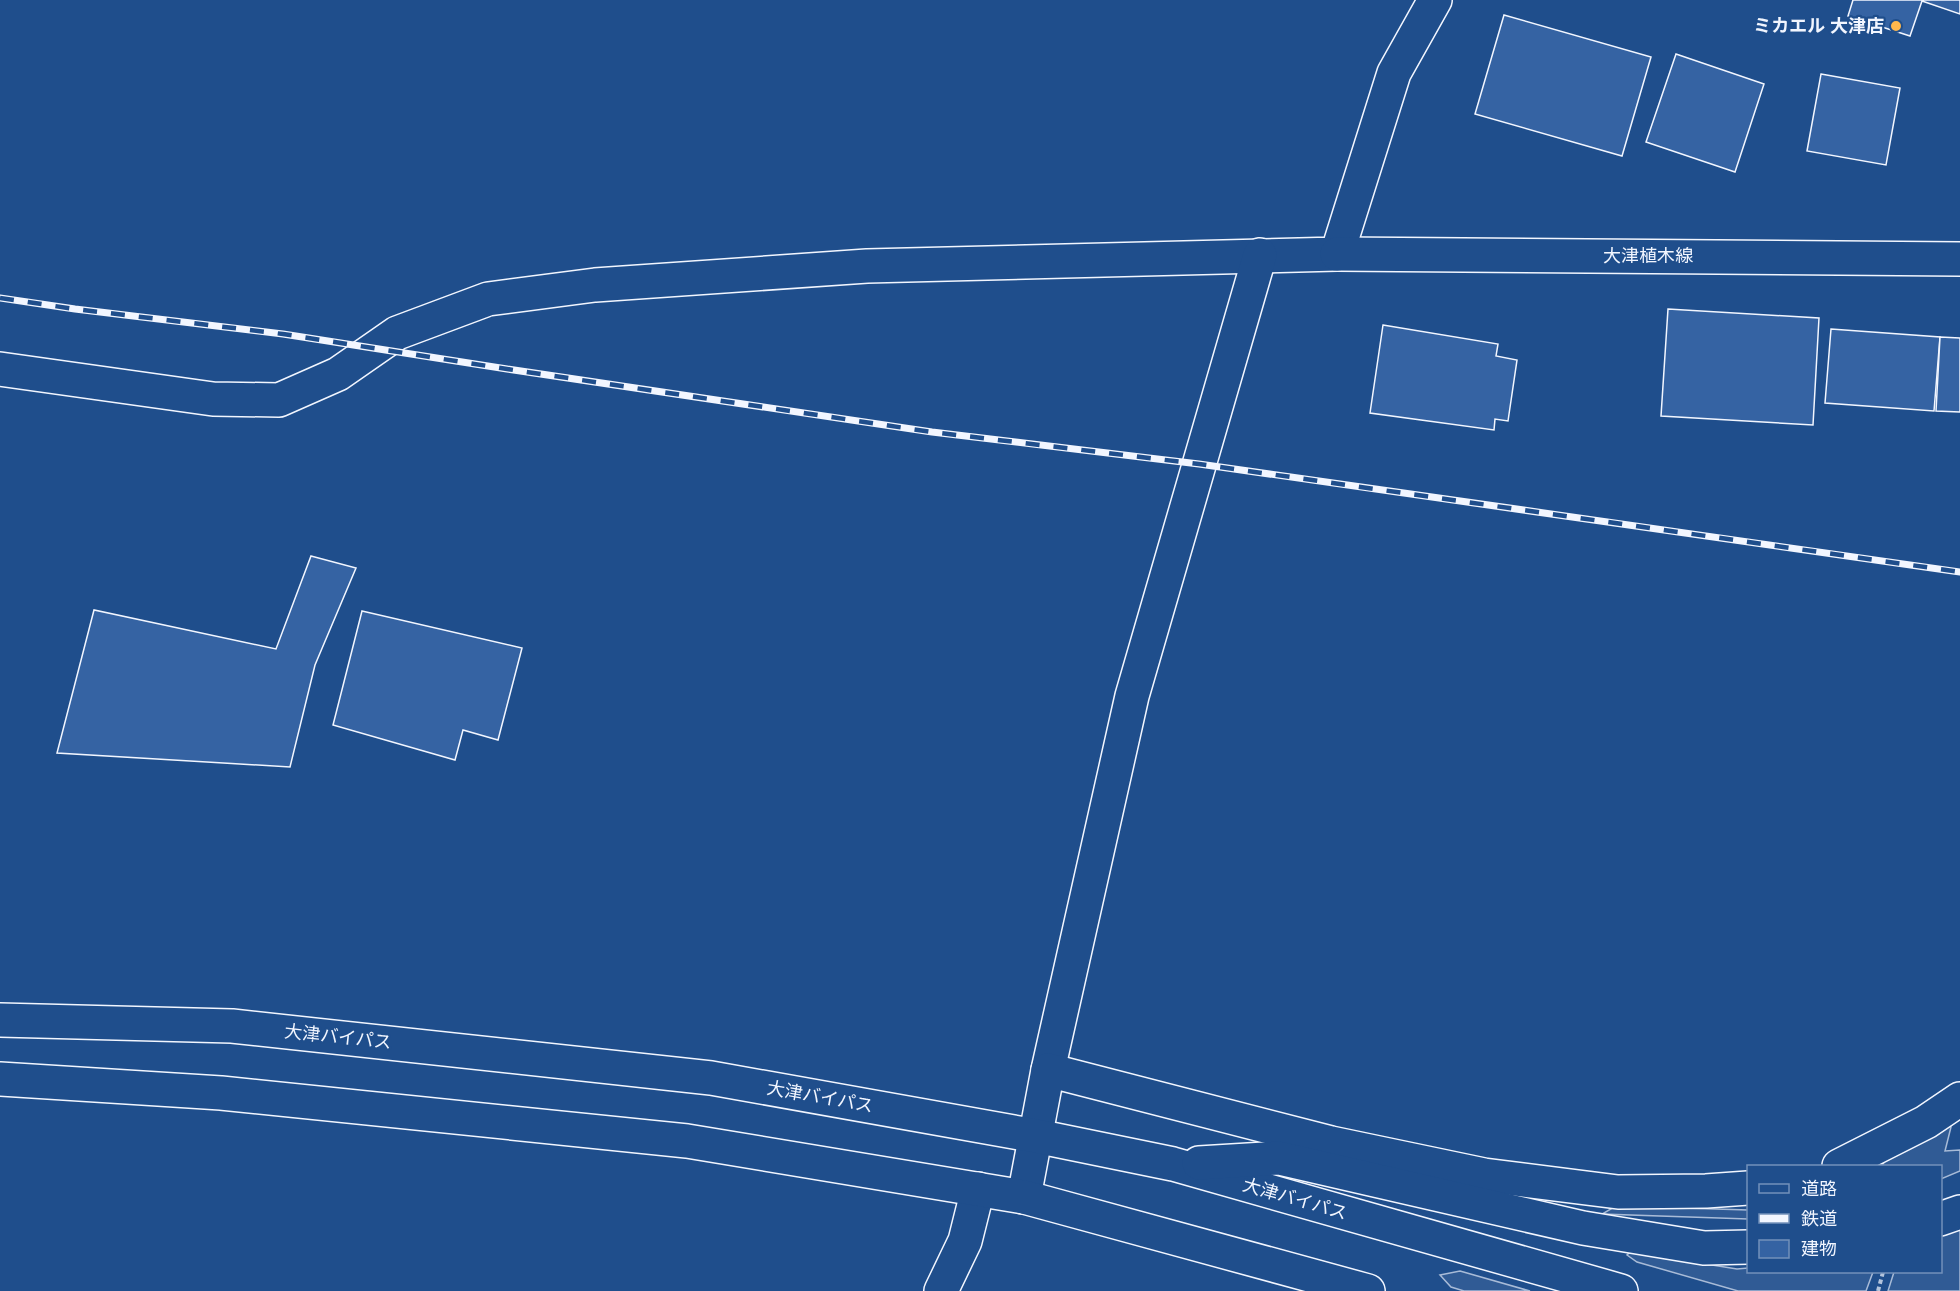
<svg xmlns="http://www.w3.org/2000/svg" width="1960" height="1291" viewBox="0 0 1960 1291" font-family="'Nunito Sans','Noto Sans JP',sans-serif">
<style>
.built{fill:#305b95;stroke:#a8bbd7;stroke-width:1.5}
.building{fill:#3563a3;stroke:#f2f6ff;stroke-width:1.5}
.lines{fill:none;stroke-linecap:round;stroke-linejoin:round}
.minor-casing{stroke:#f2f6ff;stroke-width:36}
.major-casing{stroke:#f2f6ff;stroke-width:36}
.highway-casing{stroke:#f2f6ff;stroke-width:36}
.path{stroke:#b3c4dc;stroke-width:4;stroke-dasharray:4.5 3;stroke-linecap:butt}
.minor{stroke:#1f4e8c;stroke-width:33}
.major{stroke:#1f4e8c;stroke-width:33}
.highway{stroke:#1f4e8c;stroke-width:33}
.rail-casing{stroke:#f2f6ff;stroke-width:7}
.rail{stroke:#1f4e8c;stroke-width:4.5;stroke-dasharray:14;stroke-linecap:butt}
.poi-dot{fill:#ffb74d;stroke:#1f4e8c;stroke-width:2}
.labels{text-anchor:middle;stroke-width:4.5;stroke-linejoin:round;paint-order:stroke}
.poi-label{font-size:18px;font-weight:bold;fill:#f2f6ff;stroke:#1f4e8c;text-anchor:end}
.street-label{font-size:18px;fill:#f2f6ff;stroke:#1f4e8c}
</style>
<rect width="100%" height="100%" fill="#1f4e8c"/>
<g class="built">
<polygon points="1947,1123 1951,1127 1945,1151 1960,1150 1960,1171 1941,1179 1940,1166 1874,1166 1883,1164 1888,1156"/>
<polygon points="1616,1206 1748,1210 1748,1219 1602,1214"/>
<polygon points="1960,1222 1960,1291 1888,1291 1894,1272 1940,1272 1941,1229"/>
<polygon points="1631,1251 1637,1253 1737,1269 1748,1268 1748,1272 1873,1272 1866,1291 1738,1291 1637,1262 1627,1255"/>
<polygon points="1460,1271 1530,1291 1464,1291 1451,1287 1440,1275"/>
</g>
<g class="building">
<polygon points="1853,0 1960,0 1960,14 1922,1 1910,36 1848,16"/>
<polygon points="1504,15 1651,57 1622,156 1475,114"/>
<polygon points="1676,54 1764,84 1735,172 1646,142"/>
<polygon points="1821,74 1900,88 1886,165 1807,151"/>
<polygon points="1668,309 1819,318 1813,425 1661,416"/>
<polygon points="1383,325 1498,344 1496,356 1517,360 1508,421 1495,419 1494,430 1370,413"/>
<polygon points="1831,329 1940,337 1934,411 1825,403"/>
<polygon points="1940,337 1960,338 1960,412 1936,411"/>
<polygon points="311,556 356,568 315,665 290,767 57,753 94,610 276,649"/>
<polygon points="362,611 522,648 498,740 463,730 455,760 333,725"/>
</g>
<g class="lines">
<g class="minor-casing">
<g id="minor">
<polyline points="0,369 213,399 279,400 338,374 397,333 488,299 595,285 867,266 1337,254 1394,73 1435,0"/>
<polyline points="1048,1070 1132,696 1260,255"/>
<polyline points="1839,1166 1926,1122 1960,1099"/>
<polyline points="1024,1197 1048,1070 1331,1143 1484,1175 1618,1192 1706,1191 1748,1188"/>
<polyline points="941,1291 965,1241 978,1189"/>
</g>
</g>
<g class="major-casing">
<polyline id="major" points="1337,254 1960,259"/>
</g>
<g class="highway-casing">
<g id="highway">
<polyline points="0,1020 232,1026 711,1078 1036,1136 1173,1164 1621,1291"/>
<polyline points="0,1079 221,1093 687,1141 1024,1197 1368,1291"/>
<polyline points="1199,1163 1279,1158 1583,1228 1704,1248 1748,1247"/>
<polyline points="1940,1219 1960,1212"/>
</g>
</g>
<polyline class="path" points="1878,1291 1883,1272"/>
<use href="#minor" class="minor"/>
<use href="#major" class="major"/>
<use href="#highway" class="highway"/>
<g class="rail-casing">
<polyline id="rail" points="0,298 75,309 283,334 507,369 932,432 1199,464 1960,572"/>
</g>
<use href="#rail" class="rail"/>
</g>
<circle class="poi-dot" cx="1896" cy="26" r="6"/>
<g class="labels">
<g class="poi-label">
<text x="1884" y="32">ミカエル 大津店</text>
</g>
<g class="street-label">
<text x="1648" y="262">大津植木線</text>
<text transform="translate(338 1037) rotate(6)" y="6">大津バイパス</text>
<text transform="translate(820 1097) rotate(10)" y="6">大津バイパス</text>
<text transform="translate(1295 1199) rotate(16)" y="6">大津バイパス</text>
</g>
</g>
<rect x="1747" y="1165" width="195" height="108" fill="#1f4e8c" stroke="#7391ba" stroke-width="1.5"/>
<rect x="1759" y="1184" width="30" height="9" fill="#1f4e8c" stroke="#7391ba" stroke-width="1.5"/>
<text x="1801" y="1195" font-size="18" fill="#f2f6ff">道路</text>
<rect x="1759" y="1214" width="30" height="9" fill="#f2f6ff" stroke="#7391ba" stroke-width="1.5"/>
<text x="1801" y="1225" font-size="18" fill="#f2f6ff">鉄道</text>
<rect x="1759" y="1240" width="30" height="18" fill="#3563a3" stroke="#7391ba" stroke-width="1.5"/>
<text x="1801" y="1255" font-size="18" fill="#f2f6ff">建物</text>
</svg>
